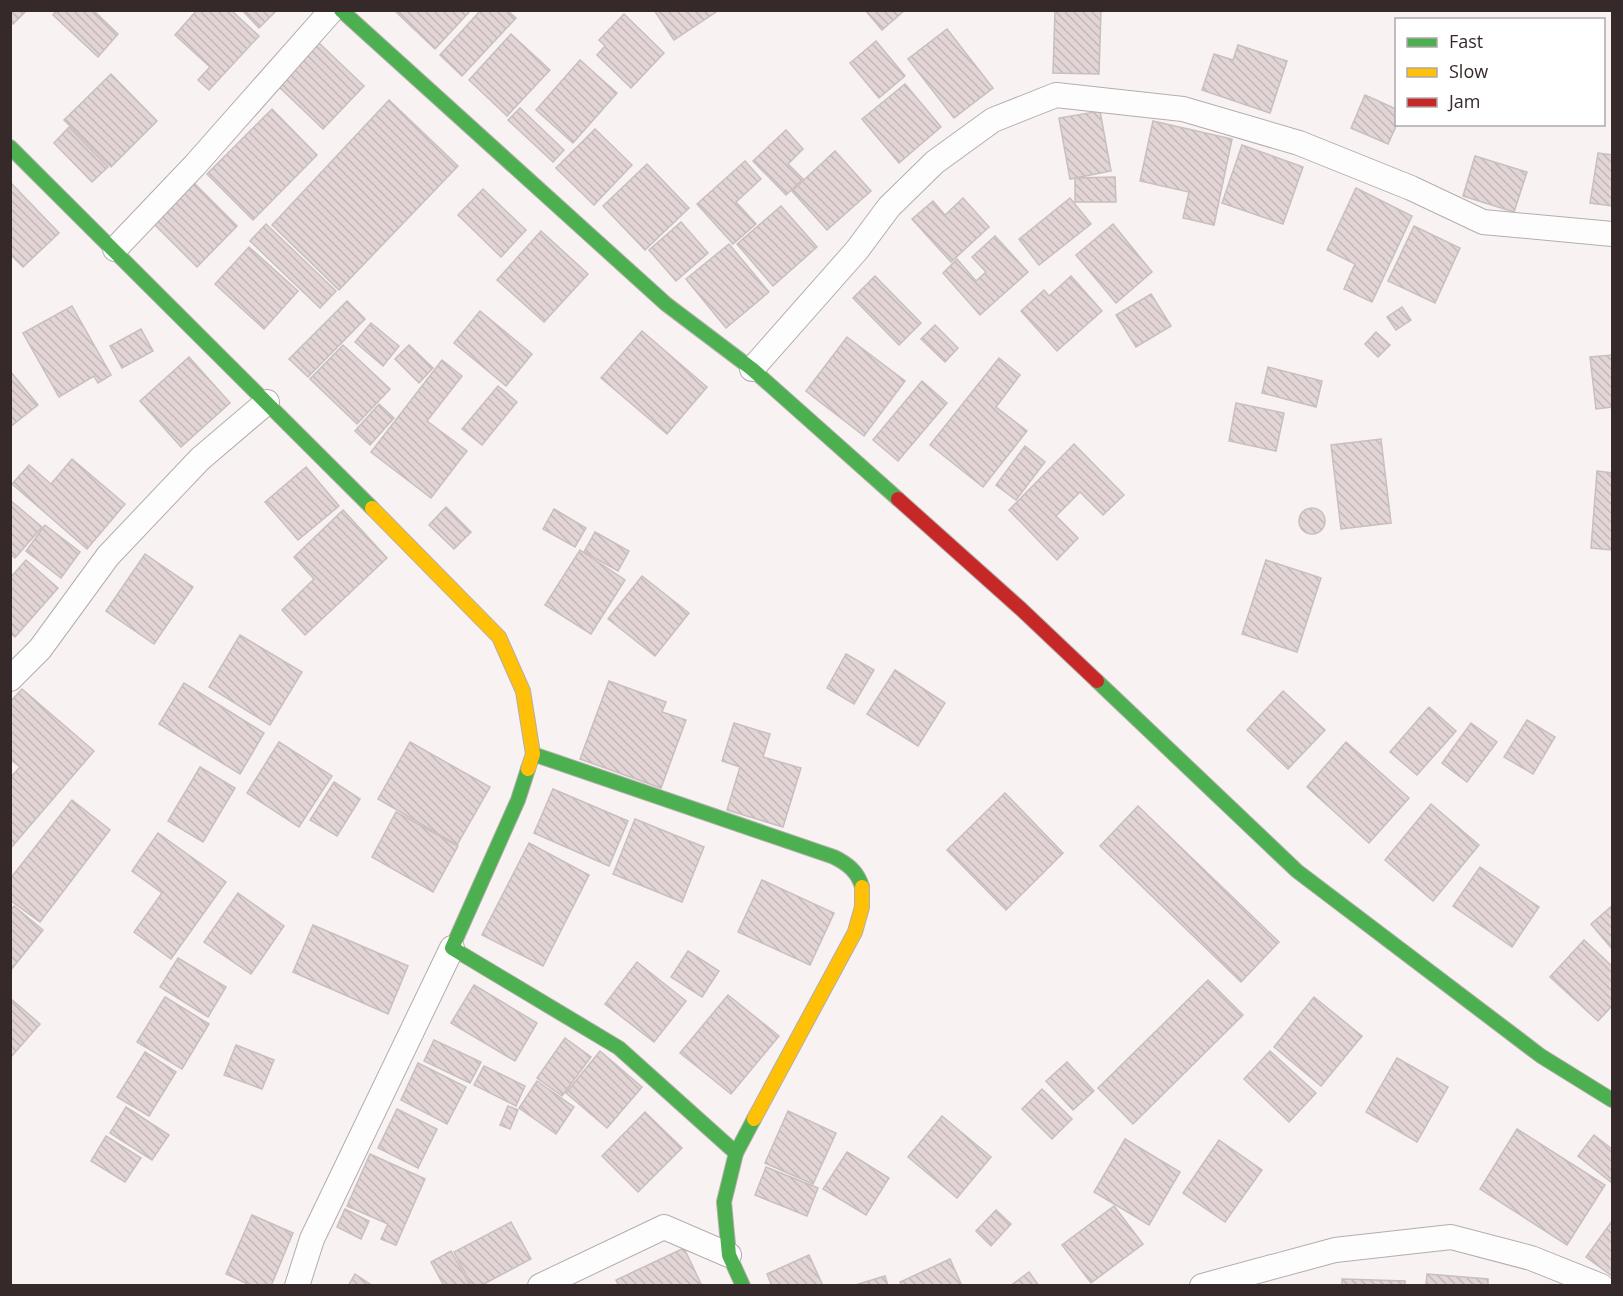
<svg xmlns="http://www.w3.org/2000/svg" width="1623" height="1296" viewBox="0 0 1623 1296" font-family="'Open Sans',sans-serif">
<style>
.building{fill:url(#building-back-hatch);stroke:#c8bfbf;stroke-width:1.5}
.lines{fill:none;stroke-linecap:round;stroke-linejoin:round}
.street-casing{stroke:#b5adac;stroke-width:26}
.fast-casing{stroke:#b5adac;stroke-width:16}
.slow-casing{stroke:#b5adac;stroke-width:16}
.jam-casing{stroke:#b5adac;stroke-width:16}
.street{stroke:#fefdfd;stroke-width:24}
.fast{stroke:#4caf50;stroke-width:14}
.slow{stroke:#ffc107;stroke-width:14}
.jam{stroke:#c62828;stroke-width:14}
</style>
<defs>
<pattern id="building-back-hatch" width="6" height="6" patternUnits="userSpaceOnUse" patternTransform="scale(1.5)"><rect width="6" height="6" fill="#e3d5d5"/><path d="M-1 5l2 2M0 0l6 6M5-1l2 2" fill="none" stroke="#c3b7b7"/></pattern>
</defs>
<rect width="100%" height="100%" fill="#f8f2f2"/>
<g class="building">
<polygon points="10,10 27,10 13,24 10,22"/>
<polygon points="57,10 93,10 118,34 98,57 53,15"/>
<polygon points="197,10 231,10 259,36 209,90 198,80 210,67 175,35"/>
<polygon points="242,10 277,10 259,28"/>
<polygon points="394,10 471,10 435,49"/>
<polygon points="481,10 507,10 516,18 462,76 440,55"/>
<polygon points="654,10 719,10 674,40"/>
<polygon points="865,10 905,10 882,30"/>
<polygon points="1055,10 1101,11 1099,74 1053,73"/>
<polygon points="624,14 664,53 631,88 597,55 605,46 599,40"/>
<polygon points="947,29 993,88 954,118 908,59"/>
<polygon points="511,34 550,70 507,116 469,80"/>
<polygon points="876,41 905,76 879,98 850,63"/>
<polygon points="318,42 364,86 323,129 277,85"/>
<polygon points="1238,45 1287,61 1270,113 1202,90 1214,54 1233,60"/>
<polygon points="580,60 617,93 573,143 536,110"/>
<polygon points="111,74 157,121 111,167 64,120"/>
<polygon points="905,84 941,127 899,163 862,119"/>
<polygon points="1365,95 1396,109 1397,124 1388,144 1351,128"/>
<polygon points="389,100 458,166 339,290 272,225"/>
<polygon points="520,108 564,150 553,162 508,120"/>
<polygon points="272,109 317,155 253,220 207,174"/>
<polygon points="1100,111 1111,171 1070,179 1059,118"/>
<polygon points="1153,121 1232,139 1214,225 1183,218 1189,192 1140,181"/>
<polygon points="69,127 108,167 92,182 54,143"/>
<polygon points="595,129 632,165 594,205 556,168"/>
<polygon points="786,130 803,149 788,164 803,179 786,195 753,161"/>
<polygon points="1242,145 1303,167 1283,224 1222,203"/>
<polygon points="835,151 871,191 827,230 792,191"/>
<polygon points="1598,153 1612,155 1612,206 1590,203"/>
<polygon points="1475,156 1527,172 1514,212 1463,196"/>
<polygon points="745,161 761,179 736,202 756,224 733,244 697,204"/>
<polygon points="647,164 689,208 645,250 603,206"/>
<polygon points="1115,177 1116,202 1075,202 1075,178"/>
<polygon points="192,181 237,226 197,267 152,222"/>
<polygon points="10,182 59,233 23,267 10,254"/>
<polygon points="1356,188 1412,216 1372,302 1344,289 1355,264 1327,250"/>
<polygon points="483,189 526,230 501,257 458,215"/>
<polygon points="963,198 989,227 951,262 912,219 933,201 945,215"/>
<polygon points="1070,198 1091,224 1039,265 1019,239"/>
<polygon points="781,206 817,247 773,286 737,244"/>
<polygon points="681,222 708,253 676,281 649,250"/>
<polygon points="266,224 336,291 320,308 250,241"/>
<polygon points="1113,224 1152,272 1116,303 1076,255"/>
<polygon points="1414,226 1460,248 1435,303 1388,281"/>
<polygon points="541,231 588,274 544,322 497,280"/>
<polygon points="995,236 1028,272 980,315 943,273 957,259 976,281 986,272 972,257"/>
<polygon points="729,244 769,292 726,328 686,279"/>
<polygon points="249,247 298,291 264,329 215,284"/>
<polygon points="875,276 921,323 899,345 853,298"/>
<polygon points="1071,276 1102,311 1057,351 1021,311 1044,290 1049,296"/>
<polygon points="1151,294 1171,326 1136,347 1116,315"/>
<polygon points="347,301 365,319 308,377 289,359"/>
<polygon points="72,306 111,375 98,383 94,376 59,397 23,333"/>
<polygon points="1402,307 1411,320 1396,330 1387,317"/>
<polygon points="480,311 532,354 506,386 454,343"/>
<polygon points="371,323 399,346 383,366 355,342"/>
<polygon points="935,325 958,348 945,362 921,339"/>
<polygon points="141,329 153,351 122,368 110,346"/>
<polygon points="642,331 707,387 667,434 601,378"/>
<polygon points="1376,332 1390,345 1378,357 1365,344"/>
<polygon points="847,337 905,381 864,436 806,391"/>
<polygon points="343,345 390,389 357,424 310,379"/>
<polygon points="409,345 433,368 419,383 395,359"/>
<polygon points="1612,355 1612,407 1596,409 1590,357"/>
<polygon points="189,357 230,403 181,447 140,401"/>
<polygon points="999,358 1020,375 996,407 1027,431 983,487 930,445"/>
<polygon points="442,360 462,376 427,421 467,451 431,498 371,452"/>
<polygon points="1268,367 1322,381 1316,407 1262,393"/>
<polygon points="10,371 38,405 10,427"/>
<polygon points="922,381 947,403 898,461 873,440"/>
<polygon points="498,386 517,402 482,445 462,429"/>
<polygon points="1236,403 1284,413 1276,451 1229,441"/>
<polygon points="379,404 394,418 370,445 355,431"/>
<polygon points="1381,439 1391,523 1341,529 1331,445"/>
<polygon points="1074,444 1124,495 1103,515 1080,492 1056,516 1078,538 1057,560 1009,510"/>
<polygon points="1025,446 1045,462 1016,500 996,485"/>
<polygon points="72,459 125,504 87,549 12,484 29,465 51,484"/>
<polygon points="306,467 339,506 298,540 265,502"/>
<polygon points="1597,471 1612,473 1612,550 1591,548"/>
<polygon points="10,500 42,527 15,558 10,554"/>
<polygon points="446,507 471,532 454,549 429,525"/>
<circle cx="1312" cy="521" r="13"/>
<polygon points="554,509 586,528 575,547 543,529"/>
<polygon points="343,510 387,558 305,635 282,610 314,579 294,557"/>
<polygon points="45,525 80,552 61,578 26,551"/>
<polygon points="595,532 629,551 618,571 584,552"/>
<polygon points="580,550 625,580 591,634 545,605"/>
<polygon points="145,554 193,587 154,644 106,611"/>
<polygon points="26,560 58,588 15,637 10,633 10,578"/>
<polygon points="1266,560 1321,578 1297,652 1242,634"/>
<polygon points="642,576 689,613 655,656 608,619"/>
<polygon points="240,635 302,672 270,725 209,687"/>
<polygon points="846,654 874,670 854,704 827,688"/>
<polygon points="895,670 945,703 918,746 867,714"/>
<polygon points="609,681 666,702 662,712 686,720 661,788 580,759"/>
<polygon points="184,683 264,733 240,774 159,724"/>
<polygon points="22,689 94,751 10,849 10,778 20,767 10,759 10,702"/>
<polygon points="1283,691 1325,730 1288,769 1247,730"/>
<polygon points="1429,707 1456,731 1417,775 1390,752"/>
<polygon points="1527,720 1555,737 1533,774 1504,757"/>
<polygon points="734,723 770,734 763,757 801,768 783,827 727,810 740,767 722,761"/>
<polygon points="1471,723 1497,742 1467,782 1442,763"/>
<polygon points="279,742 332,776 299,827 247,793"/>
<polygon points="410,742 490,787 457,845 378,799"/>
<polygon points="1346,742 1409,798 1369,843 1307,787"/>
<polygon points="200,767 235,788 203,842 168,821"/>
<polygon points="334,782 360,799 337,836 310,820"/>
<polygon points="553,789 628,821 609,866 534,833"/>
<polygon points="1005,793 1063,853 1006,910 947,850"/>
<polygon points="72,800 110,830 40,922 10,900 10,879"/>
<polygon points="1431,804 1479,845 1433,901 1385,860"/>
<polygon points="1138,806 1279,942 1241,982 1100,846"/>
<polygon points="396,812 458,846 433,892 372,857"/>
<polygon points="635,819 704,847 682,902 613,874"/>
<polygon points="158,833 226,882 171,959 134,932 162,893 132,871"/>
<polygon points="529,843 589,875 543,966 482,935"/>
<polygon points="1480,867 1539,907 1512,947 1453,906"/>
<polygon points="762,880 834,913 810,965 738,932"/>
<polygon points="238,893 284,926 251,974 204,942"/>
<polygon points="14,906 43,930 10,971 10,911"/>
<polygon points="1612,906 1612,949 1591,924"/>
<polygon points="313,925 408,966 388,1014 293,972"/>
<polygon points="1584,940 1612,966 1612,1006 1598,1021 1550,977"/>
<polygon points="688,951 719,971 702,997 671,977"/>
<polygon points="178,958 226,987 208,1017 160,987"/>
<polygon points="637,962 686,1001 654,1042 605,1004"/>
<polygon points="1208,980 1243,1015 1133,1124 1098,1088"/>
<polygon points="474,985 537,1023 515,1061 451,1023"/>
<polygon points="728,995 779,1036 731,1094 680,1053"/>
<polygon points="165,997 209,1024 182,1069 137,1042"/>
<polygon points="1314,997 1362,1036 1321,1086 1274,1047"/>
<polygon points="10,998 40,1024 10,1058"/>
<polygon points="565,1038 591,1057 562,1096 537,1078"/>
<polygon points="434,1040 481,1062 470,1083 424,1061"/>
<polygon points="236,1045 274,1060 262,1089 224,1075"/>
<polygon points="600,1051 642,1087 607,1128 566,1093"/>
<polygon points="1270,1051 1316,1093 1289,1122 1244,1079"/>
<polygon points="145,1052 176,1072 149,1116 117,1097"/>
<polygon points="1397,1058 1448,1087 1417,1142 1366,1112"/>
<polygon points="1067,1062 1094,1091 1073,1110 1046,1081"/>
<polygon points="418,1063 466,1087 447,1124 401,1100"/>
<polygon points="484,1066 525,1086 516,1106 474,1085"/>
<polygon points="537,1081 574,1107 556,1134 519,1108"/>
<polygon points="1042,1089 1072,1119 1052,1139 1022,1109"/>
<polygon points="508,1106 518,1110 510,1129 500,1125"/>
<polygon points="126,1107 169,1135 152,1160 110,1133"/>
<polygon points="397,1109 437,1129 418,1168 378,1148"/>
<polygon points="788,1111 836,1133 813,1184 765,1163"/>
<polygon points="645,1112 682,1148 638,1192 602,1156"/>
<polygon points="942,1116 991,1157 957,1198 908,1157"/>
<polygon points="1517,1129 1605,1185 1567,1245 1480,1189"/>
<polygon points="1594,1135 1612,1149 1612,1183 1578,1156"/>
<polygon points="106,1136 141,1158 125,1182 91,1161"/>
<polygon points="1125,1139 1180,1172 1149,1225 1094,1192"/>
<polygon points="1219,1140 1262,1170 1225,1222 1183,1193"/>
<polygon points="847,1152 889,1178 866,1215 823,1189"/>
<polygon points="370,1154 425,1179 396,1245 381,1239 388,1224 347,1206"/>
<polygon points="766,1167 818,1188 807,1216 755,1195"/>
<polygon points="1114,1206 1143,1244 1091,1283 1062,1245"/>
<polygon points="345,1209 369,1221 361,1239 337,1227"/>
<polygon points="996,1210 1011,1224 991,1246 976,1231"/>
<polygon points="252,1215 293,1233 271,1286 252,1286 226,1274"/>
<polygon points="1612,1221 1612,1276 1586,1257"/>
<polygon points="511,1222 531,1259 480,1286 472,1286 454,1252"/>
<polygon points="684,1248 702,1286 619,1286 616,1280"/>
<polygon points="451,1251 466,1278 470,1286 444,1286 431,1262"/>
<polygon points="809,1255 823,1286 772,1286 767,1274"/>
<polygon points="950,1259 962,1286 902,1286 900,1282"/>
<polygon points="1029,1272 1039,1286 1010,1286"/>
<polygon points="355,1274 373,1286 348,1286"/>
<polygon points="1427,1274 1488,1279 1488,1286 1426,1286"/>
<polygon points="885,1276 888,1286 852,1286"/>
<polygon points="1342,1279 1405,1281 1405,1286 1342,1286"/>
</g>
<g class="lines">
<g class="street-casing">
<g id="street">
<polyline points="115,249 195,165 332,10"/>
<polyline points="752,369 857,250 889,207 935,162 993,120 1056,95 1183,109 1299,143 1411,188 1483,222 1612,234"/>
<polyline points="10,679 40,649 108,556 200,459 267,402"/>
<polyline points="297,1286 312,1239 452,948"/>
<polyline points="540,1286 664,1227 729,1255"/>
<polyline points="1202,1286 1335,1250 1451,1237 1531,1258 1601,1286"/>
</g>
</g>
<g class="fast-casing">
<g id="fast">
<polyline points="341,10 666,304 752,369 898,499"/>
<polyline points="10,147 372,508"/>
<polyline points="1097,681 1297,871 1541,1056 1612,1100"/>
<path d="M533,754l301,103c14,7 24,15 28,30"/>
<polyline points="528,769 518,800 452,948 619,1048 736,1153"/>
<polyline points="743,1286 729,1255 724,1202 736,1153 754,1119"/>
</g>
</g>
<g class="slow-casing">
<g id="slow">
<polyline points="372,508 499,637 523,691 533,754 528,769"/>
<polyline points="754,1119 855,932 862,907 862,887"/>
</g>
</g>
<g class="jam-casing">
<polyline id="jam" points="898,499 1021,609 1097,681"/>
</g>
<use href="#street" class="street"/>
<use href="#fast" class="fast"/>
<use href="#slow" class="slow"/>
<use href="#jam" class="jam"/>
</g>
<rect width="1623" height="1296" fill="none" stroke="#352929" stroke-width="24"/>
<rect x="1395" y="18" width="210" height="108" fill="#ffffff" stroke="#aea9a9" stroke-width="1.5"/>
<rect x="1407" y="38" width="30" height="9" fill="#4caf50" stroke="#aea9a9" stroke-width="1.5"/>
<text x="1449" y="48" font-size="18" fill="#352929">Fast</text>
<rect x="1407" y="68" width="30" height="9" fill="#ffc107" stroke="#aea9a9" stroke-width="1.5"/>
<text x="1449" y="78" font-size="18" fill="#352929">Slow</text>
<rect x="1407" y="98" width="30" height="9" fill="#c62828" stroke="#aea9a9" stroke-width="1.5"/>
<text x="1449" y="108" font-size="18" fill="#352929">Jam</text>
</svg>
